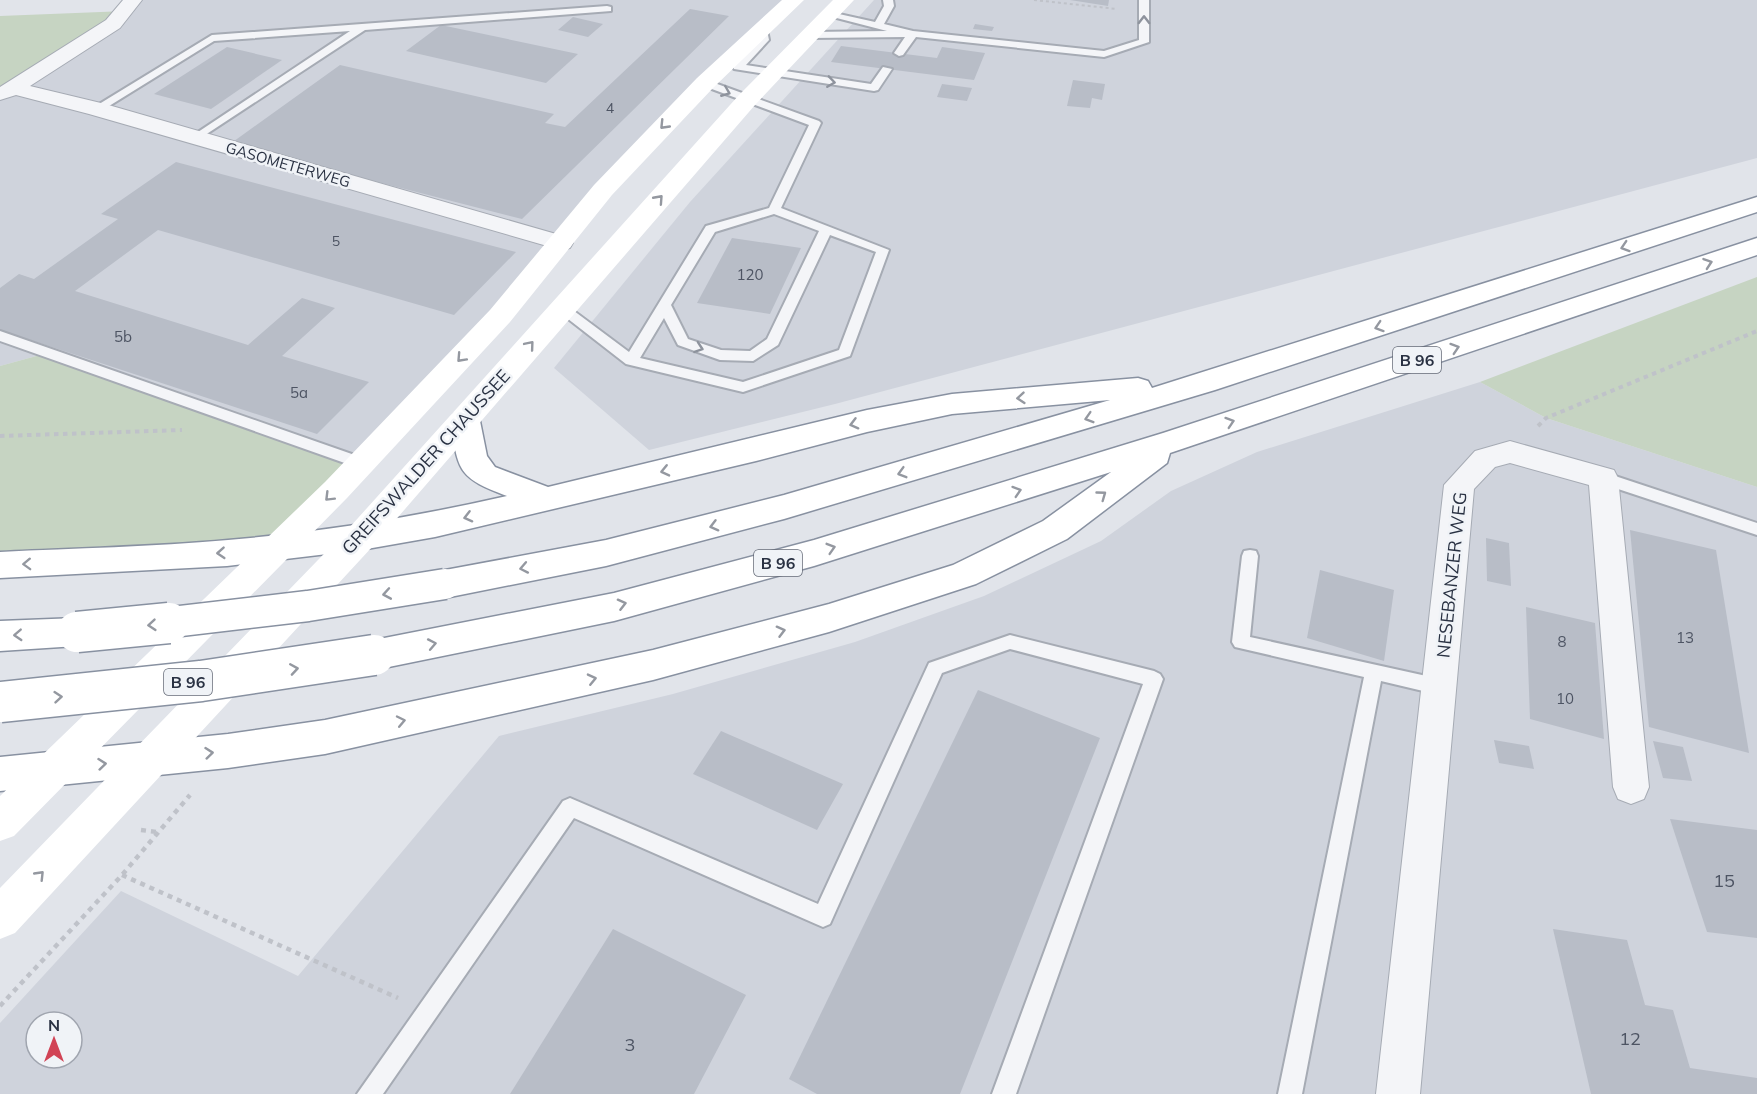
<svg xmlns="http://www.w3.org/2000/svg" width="1757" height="1094" viewBox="0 0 1757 1094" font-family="Mulish,sans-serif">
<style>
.built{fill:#cfd3dc;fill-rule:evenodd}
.green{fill:#c6d4c2}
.building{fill:#b8bdc7}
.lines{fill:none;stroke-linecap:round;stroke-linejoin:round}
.service-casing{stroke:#a6abb4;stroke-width:4}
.minor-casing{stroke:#a6abb4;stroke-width:2}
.trunk-casing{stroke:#8891a1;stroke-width:3}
.path-far2{stroke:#bfc2c9;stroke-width:2;stroke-dasharray:3 3;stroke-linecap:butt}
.path-far1{stroke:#bfc2c9;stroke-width:4;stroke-dasharray:4.5 4.5;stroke-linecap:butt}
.path{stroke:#bfc2c9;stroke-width:4.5;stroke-dasharray:5 5;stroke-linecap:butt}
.service{fill:#f4f5f8;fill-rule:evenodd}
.minor{fill:#f4f5f8;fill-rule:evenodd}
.secondary{fill:#fff;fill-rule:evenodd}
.trunk{fill:#fff;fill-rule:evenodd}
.trunk-bridge-far1-casing{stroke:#8891a1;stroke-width:33;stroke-linecap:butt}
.trunk-bridge-casing{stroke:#8891a1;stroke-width:43;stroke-linecap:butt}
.trunk-bridge-far1{stroke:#fff;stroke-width:30}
.trunk-bridge{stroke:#fff;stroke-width:40}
.oneway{stroke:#8e939d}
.oneway2{stroke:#9498a0}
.labels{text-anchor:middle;stroke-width:5;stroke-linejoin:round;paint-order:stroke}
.far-number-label{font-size:14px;fill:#4d5463}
.far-street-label{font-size:15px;fill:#293142;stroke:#f0f3f7}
.number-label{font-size:15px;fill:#4d5463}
.shield{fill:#f0f3f7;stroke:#656b78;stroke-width:1.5}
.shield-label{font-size:16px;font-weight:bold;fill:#293142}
.street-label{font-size:18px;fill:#293142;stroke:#f0f3f7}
.near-number-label{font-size:18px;fill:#4d5463}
</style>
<rect width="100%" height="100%" fill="#e1e4ea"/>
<g class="built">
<polygon points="133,0 794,0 361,463 51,352 0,366 0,96"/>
<polygon points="874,0 1757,0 1757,158 835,404 649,450 554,368 690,202"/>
<path d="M1480,382l66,36 211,69v607h-1757v-71l121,-132 177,85 201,-240 174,-42 182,-52 129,-46 117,-55 70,-50 86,-39zM36,1022h36v36h-36z"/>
</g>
<g class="green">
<polygon points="126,11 0,96 0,16"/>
<polygon points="1757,277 1757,487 1546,418 1480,382"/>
<polygon points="51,352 361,463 280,547 0,565 0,366"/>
</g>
<g class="building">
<polygon points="1070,0 1109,0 1108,6"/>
<polygon points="690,9 729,16 522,219 230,144 340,65 554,114 545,123 565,127"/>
<polygon points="573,17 603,24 588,37 558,30"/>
<polygon points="975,24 994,27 992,31 973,29"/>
<polygon points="441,25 578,54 546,83 406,51"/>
<polygon points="841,46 937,58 942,47 985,53 974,80 831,62"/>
<polygon points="227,47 282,60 211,109 154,94"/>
<polygon points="1073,80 1105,84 1102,100 1092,98 1090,108 1067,106"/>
<polygon points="942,84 972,88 967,101 937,97"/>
<polygon points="176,162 516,252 454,315 158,230 75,291 248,345 302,298 335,308 282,356 369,382 317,434 0,330 0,288 19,274 34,279 118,219 101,214"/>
<polygon points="732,238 801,248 770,314 697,303"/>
<polygon points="1630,530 1716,550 1749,753 1649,727"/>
<polygon points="1486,538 1509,543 1511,586 1487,581"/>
<polygon points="1320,570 1394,590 1384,661 1307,638"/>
<polygon points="1526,607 1595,623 1604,739 1530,719"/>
<polygon points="978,690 1100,738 960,1094 817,1094 789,1079"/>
<polygon points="721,731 843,784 817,830 693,774"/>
<polygon points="1494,740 1529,746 1534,769 1499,763"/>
<polygon points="1653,741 1683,747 1692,781 1663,778"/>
<polygon points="1670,819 1757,830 1757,938 1707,932"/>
<polygon points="613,929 746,995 694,1094 510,1094"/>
<polygon points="1553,929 1627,940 1645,1005 1673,1010 1690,1068 1757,1078 1757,1094 1591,1094"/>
</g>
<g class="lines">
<g class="service-casing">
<g id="service">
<polygon points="883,0 893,0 894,6 884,24 913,31 1104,51 1139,40 1139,0 1149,0 1149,42 1104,57 916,37 903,55 899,56 894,53 905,37 811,38 806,35 811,32 887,31 825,15 830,12 875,22 884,6"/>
<polygon points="607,6 611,7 611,11 365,30 196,141 190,138 192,136 350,31 214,41 101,111 91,109 212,35"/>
<polygon points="762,27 767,30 769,40 746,65 871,84 883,67 892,69 878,90 874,91 734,69 734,65 759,39 757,30"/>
<path d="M701,81h8l110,40 2,2 -40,85 108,42 -39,106 -107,36 -117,-28 -72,-56 2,-3h10l63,47 77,-126 63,-18 40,-83 -108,-40zM774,214l45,17 -52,108 -17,12 -29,-1 -33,-11 -17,-34 44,-73zM830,235l46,17 -37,98 -96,32 -103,-24 24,-40 14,27 42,15 33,1 25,-16z"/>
<polygon points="0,331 366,459 369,463 361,469 356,467 0,341"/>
<polygon points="1603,472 1757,523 1757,535 1597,482 1595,478 1597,474"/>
<polygon points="1250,550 1256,551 1258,556 1250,637 1440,679 1446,681 1449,687 1446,693 1440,695 1381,681 1302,1094 1278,1094 1364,677 1235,647 1232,642 1242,556 1244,551"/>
<polygon points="1010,635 1154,671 1160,674 1163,679 1016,1094 992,1094 1143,684 1010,649 942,673 830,924 823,927 816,924 574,818 383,1094 357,1094 563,801 570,798 577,801 818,904 929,663"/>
</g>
</g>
<g class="minor-casing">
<g id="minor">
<polygon points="123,0 142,0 120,28 30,86 105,104 570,238 573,243 570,248 561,250 89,114 16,95 0,100 0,87 106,20"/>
<polygon points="1510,441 1614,470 1618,478 1649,787 1644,799 1631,804 1618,799 1613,787 1589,485 1510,463 1495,467 1474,489 1420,1094 1376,1094 1444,485 1475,451"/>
</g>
</g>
<g class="trunk-casing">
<g id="trunk">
<path d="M1757,197v15l-542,178 -431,129 -178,47 -161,32 -12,-4 -5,-10 5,-10 12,-4 161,-30 178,-45 326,-95 -158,14 -85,18 -111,29 -321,76 -74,13 -134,16 -227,12v-26c76,-4 152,-5 228,-12 94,-8 187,-23 279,-44 -50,-19 -48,-24 -57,-75l4,-7 11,-4 11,4 4,7 7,35 8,11 53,20 319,-77 85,-16 186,-16 10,3 4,7z"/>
<polygon points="1757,238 1757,255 1170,453 1167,463 1067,539 976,584 829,632 653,680 325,754 228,768 0,791 0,757 228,734 325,720 653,650 829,604 953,565 1043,521 1111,472 814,566 614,621 374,670 361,666 356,655 361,644 374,640 614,593 814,540 1163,433"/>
<polygon points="77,618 89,622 95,632 89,642 77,646 0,651 0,621"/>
</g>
</g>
<polyline class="path-far2" points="1034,0 1117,9"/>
<g class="path-far1">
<polyline points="1538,426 1546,418 1757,331"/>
<polyline points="0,436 182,430"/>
</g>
<g class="path">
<polyline points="141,830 157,832"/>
<polyline points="122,875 398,998"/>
<polyline points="0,1006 122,875 190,795"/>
</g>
<use href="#service" class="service"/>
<use href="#minor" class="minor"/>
<g class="secondary">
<polygon points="782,0 804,0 713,88 612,195 510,322 347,498 14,836 0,841 0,796 325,482 490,310 594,185 697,78"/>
<polygon points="833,0 854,0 755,105 373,546 15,933 0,939 0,888 349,528 739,95"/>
</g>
<use href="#trunk" class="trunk"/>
<g class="trunk-bridge-far1-casing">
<polyline id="trunk-bridge-far1" points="155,624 308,606 445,584"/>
</g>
<g class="trunk-bridge-casing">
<g id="trunk-bridge">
<polyline points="77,632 169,623"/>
<polyline points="0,702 201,681 374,655"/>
</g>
</g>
<use href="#trunk-bridge-far1" class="trunk-bridge-far1"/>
<use href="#trunk-bridge" class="trunk-bridge"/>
</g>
<defs><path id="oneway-chevron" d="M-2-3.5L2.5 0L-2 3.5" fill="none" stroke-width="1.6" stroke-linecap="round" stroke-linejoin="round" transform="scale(1.5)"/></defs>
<g class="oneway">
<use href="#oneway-chevron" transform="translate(1144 20) rotate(-90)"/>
<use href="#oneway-chevron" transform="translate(831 82) rotate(8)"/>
<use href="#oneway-chevron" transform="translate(726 92) rotate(22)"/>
<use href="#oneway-chevron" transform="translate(699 348) rotate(19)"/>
</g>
<g class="oneway2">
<use href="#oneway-chevron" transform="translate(664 125) rotate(134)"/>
<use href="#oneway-chevron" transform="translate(659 199) rotate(-48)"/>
<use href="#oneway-chevron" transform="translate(1625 247) rotate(162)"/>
<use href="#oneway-chevron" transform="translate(1708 263) rotate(-19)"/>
<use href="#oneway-chevron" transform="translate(1379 327) rotate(162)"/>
<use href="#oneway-chevron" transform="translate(530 345) rotate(-50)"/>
<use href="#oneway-chevron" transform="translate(1455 348) rotate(-18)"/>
<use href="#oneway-chevron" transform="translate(461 358) rotate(133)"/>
<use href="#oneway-chevron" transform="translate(1021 398) rotate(175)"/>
<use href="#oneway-chevron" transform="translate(1089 418) rotate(163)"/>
<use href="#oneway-chevron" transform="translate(1230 422) rotate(-18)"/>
<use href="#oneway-chevron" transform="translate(854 424) rotate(165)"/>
<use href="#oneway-chevron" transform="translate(665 471) rotate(167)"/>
<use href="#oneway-chevron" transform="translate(902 473) rotate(164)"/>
<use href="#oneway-chevron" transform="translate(1017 491) rotate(-18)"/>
<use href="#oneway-chevron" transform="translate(1102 495) rotate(-36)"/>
<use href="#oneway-chevron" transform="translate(329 497) rotate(135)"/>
<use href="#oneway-chevron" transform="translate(468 517) rotate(166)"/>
<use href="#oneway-chevron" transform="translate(714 526) rotate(165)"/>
<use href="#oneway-chevron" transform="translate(831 548) rotate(-17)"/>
<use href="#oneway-chevron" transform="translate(221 553) rotate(176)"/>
<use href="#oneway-chevron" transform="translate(27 564) rotate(178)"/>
<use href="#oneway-chevron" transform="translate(524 568) rotate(169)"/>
<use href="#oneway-chevron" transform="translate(387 594) rotate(170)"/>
<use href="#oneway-chevron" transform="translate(622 604) rotate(-14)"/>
<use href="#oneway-chevron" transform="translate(152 625) rotate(175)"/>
<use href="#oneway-chevron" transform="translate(781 631) rotate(-15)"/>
<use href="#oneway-chevron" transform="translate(18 635) rotate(177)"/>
<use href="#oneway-chevron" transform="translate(432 644) rotate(-11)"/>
<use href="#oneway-chevron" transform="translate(294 669) rotate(-9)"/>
<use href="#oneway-chevron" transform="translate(592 679) rotate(-13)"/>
<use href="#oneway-chevron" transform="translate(58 697) rotate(-5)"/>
<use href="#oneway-chevron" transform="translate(401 721) rotate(-12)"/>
<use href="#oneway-chevron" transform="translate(209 753) rotate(-6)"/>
<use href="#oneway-chevron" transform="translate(102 764) rotate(-6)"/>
<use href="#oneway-chevron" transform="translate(40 875) rotate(-46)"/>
</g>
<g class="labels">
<g class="far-number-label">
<text x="610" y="113">4</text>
<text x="336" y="246">5</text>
</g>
<g class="far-street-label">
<text transform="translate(288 165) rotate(16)" y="5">GASOMETERWEG</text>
</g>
<g class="number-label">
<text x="750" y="280">120</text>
<text x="123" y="342">5b</text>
<text x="299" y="398">5a</text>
<text x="1685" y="643">13</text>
<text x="1562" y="647">8</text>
<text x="1565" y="704">10</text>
</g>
<g class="shield">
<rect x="1393" y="347" width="48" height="26" rx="4.5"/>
<rect x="754" y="550" width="48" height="26" rx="4.5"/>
<rect x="164" y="669" width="48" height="26" rx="4.5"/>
</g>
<g class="shield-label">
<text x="1417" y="366">B 96</text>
<text x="778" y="569">B 96</text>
<text x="188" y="688">B 96</text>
</g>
<g class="street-label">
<text transform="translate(426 462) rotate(-48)" y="6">GREIFSWALDER CHAUSSEE</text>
<text transform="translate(1452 575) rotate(-84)" y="6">NESEBANZER WEG</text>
</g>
<g class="near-number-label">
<text x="1724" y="887">15</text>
<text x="1630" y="1045">12</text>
<text x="630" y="1051">3</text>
</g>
</g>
<g transform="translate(54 1040)"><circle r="28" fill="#f0f3f7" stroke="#a0a5af" stroke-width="1.5"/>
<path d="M0-4.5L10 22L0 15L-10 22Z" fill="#d14355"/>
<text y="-9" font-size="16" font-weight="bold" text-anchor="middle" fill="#293142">N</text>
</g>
</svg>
